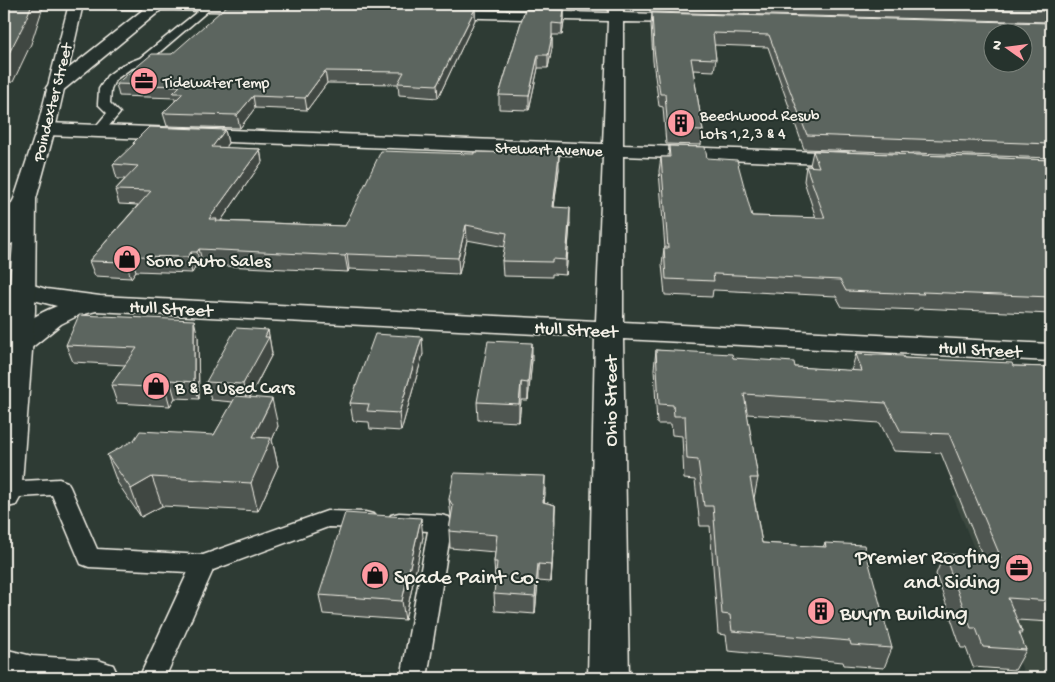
<svg xmlns="http://www.w3.org/2000/svg" width="1055" height="682" viewBox="0 0 1055 682" font-family="'Gochi Hand',sans-serif">
<style>
.built{fill:#3c4841}
.lines{fill:none;stroke-linecap:round;stroke-linejoin:round}
.lane-casing{stroke:#f4f1e8;stroke-width:3}
.street-casing{stroke:#f4f1e8;stroke-width:3}
.primary-casing{stroke:#f4f1e8;stroke-width:3}
.lane{fill:#26332d;fill-rule:evenodd}
.street{fill:#26332d;fill-rule:evenodd}
.primary{fill:#26332d;fill-rule:evenodd}
.wall{fill:#4f5751;stroke:#f4f1e8}
.shaded-wall{fill:#404742;stroke:#f4f1e8}
.building{fill:#5c655e;stroke:#f4f1e8;fill-rule:evenodd}
.labels{text-anchor:middle;stroke-width:4;stroke-linejoin:round;paint-order:stroke}
.far-poi-label{font-size:16px;fill:#f4f1e8;stroke:#26332d;text-anchor:start}
.far-street-label{font-size:16px;fill:#f4f1e8;stroke:#26332d}
.poi-label{font-size:19px;fill:#f4f1e8;stroke:#26332d;text-anchor:start}
.street-label{font-size:19px;fill:#f4f1e8;stroke:#26332d}
.near-poi-label{font-size:22px;fill:#f4f1e8;stroke:#26332d;text-anchor:start}
</style>
<rect width="100%" height="100%" fill="#2e3b34"/>
<filter id="ink" filterUnits="userSpaceOnUse"><feTurbulence type="fractalNoise" baseFrequency=".02" numOctaves="2"/><feDisplacementMap in="SourceGraphic" scale="10" xChannelSelector="R" yChannelSelector="G"/><feConvolveMatrix kernelMatrix="1 2 1 2 8 2 1 2 1" color-interpolation-filters="sRGB"/></filter>
<g filter="url(#ink)">
<polygon class="built" points="953,496 1051,502 1051,678 1026,678"/>
<g class="lines">
<g class="lane-casing">
<g id="lane">
<polygon points="207,4 210,5 210,9 148,62 130,69 115,80 111,89 110,103 120,113 102,134 94,134 92,131 107,113 98,104 99,89 107,76 122,65 140,58"/>
<polygon points="59,479 67,482 70,487 97,549 203,555 327,511 365,512 373,514 376,520 373,526 365,528 328,527 213,570 165,678 139,678 188,572 89,567 81,564 52,495 4,498 4,482"/>
<polygon points="399,513 441,515 449,517 452,523 427,678 401,678 428,531 399,529 391,527 388,521 391,515"/>
</g>
</g>
<g class="street-casing">
<g id="street">
<polygon points="100,4 261,4 267,5 269,8 262,12 161,10 61,92 55,93 49,92 46,88 49,84 144,9 107,8"/>
<path d="M609,4h14v9l67,2 5,1 2,3 -2,3 -5,1 -67,-1v123l226,8 7,2 3,4 -3,4 -7,2 -226,-9v166l428,22v17l-428,-22 6,339h-41l7,-341 -499,-26 -19,5 -16,8 -31,25 -10,2 -10,-2 -4,-6c12,-17 32,-30 51,-37l-43,-11 -4,-5 4,-5 9,-3 23,7 54,7 496,25 7,-165 -557,-21 -7,-2 -2,-4 2,-4 7,-2 557,21 5,-123 -170,-4 -5,-1 -2,-3 2,-3 5,-1 171,4z"/>
</g>
</g>
<g class="primary-casing">
<g id="primary">
<polygon points="69,4 83,4 55,129 36,199 35,311 21,496 16,505 4,508 4,363 13,243 4,247 4,218 14,199 37,129"/>
<polygon points="4,649 32,656 98,660 113,665 119,678 4,678"/>
</g>
</g>
<use href="#lane" class="lane"/>
<use href="#street" class="street"/>
<use href="#primary" class="primary"/>
</g>
<g class="wall">
<polygon points="320,4 482,4 481,7"/>
<polygon points="529,4 567,4 566,9 529,8"/>
<polygon points="650,4 1051,4 1051,22 650,12"/>
<polygon points="475,9 475,20 438,98 399,95 398,84 327,83 307,110 255,108 240,128 167,126 163,113 175,101 175,98 119,96 116,84 172,54"/>
<polygon points="525,9 564,10 564,22 562,35 552,35 552,48 548,68 538,68 529,110 499,109 499,95"/>
<polygon points="652,13 1051,23 1051,158 804,149 768,47 714,45 716,59 714,71 693,70 703,131 701,145 666,144 663,107 659,106 653,61 651,24"/>
<polygon points="225,130 228,143 225,148 260,149 262,162 221,221 345,226 474,154 557,155 559,169 554,207 570,223 566,275 552,274 552,277 503,276 502,261 505,247 467,240 459,274 349,269 348,272 203,265 201,268 195,268 192,273 136,271 131,278 95,276 89,261 138,205 119,204 115,190 125,179 117,179 113,164 134,145 133,143"/>
<polygon points="669,146 707,158 752,216 816,218 804,181 806,166 811,166 810,165 813,151 1051,160 1051,314 919,308 918,310 842,307 836,296 714,290 713,290 712,297 665,295 662,264 664,248 665,248 659,171 661,157 668,157"/>
<polygon points="268,330 272,354 250,397 278,426 272,440 278,466 258,511 162,506 141,517 117,482 107,455 214,435 233,402 211,400 206,382"/>
<polygon points="198,337 199,399 175,398 170,406 117,403 111,385 125,365 73,362 66,345"/>
<polygon points="656,350 733,358 795,367 851,371 856,354 904,358 1013,366 1051,367 1051,622 1017,620 1022,632 1020,636 1026,650 1015,670 973,667 966,648 961,648 936,574 944,554 983,557 941,453 894,451 880,423 747,414 758,478 754,498 762,543 823,547 825,543 892,648 884,668 844,665 843,662 728,651 726,635 718,634 710,526 700,526 695,480 684,479 682,436 672,435 671,424 657,424 654,369"/>
<polygon points="423,354 401,431 370,429 369,422 353,421 350,403"/>
<polygon points="532,360 528,400 521,400 519,422 478,420 477,402"/>
<polygon points="545,493 544,502 555,505 551,582 538,581 535,614 495,611 494,594 496,579 495,579 494,562 495,552 450,548 449,531 451,517 449,499"/>
<polygon points="423,537 405,620 323,614 319,595"/>
</g>
<g class="shaded-wall">
<polygon points="32,4 44,4 31,44 13,82 4,83 4,61"/>
<polygon points="475,9 475,20 438,98 437,85"/>
<polygon points="564,10 564,22 562,35 562,24"/>
<polygon points="552,36 552,48 548,68 548,55"/>
<polygon points="538,55 538,68 529,110 529,96"/>
<polygon points="325,71 327,83 307,110 305,98"/>
<polygon points="253,96 255,108 240,128 237,115"/>
<polygon points="225,130 228,143 215,161 212,147"/>
<polygon points="260,149 262,162 218,225 209,219"/>
<polygon points="559,155 559,169 552,221 553,207"/>
<polygon points="570,208 570,223 566,275 566,260"/>
<polygon points="466,225 467,240 459,274 458,258"/>
<polygon points="199,249 203,265 201,268 197,252"/>
<polygon points="191,252 195,268 192,273 188,257"/>
<polygon points="347,254 349,269 348,272 345,256"/>
<polygon points="131,256 136,271 131,278 126,262"/>
<polygon points="194,320 198,337 199,399 194,382"/>
<polygon points="268,330 272,354 247,402 243,384"/>
<polygon points="422,337 423,354 401,431 399,413"/>
<polygon points="532,343 532,360 528,400 528,383"/>
<polygon points="170,380 175,398 170,406 165,388"/>
<polygon points="521,382 521,400 519,422 519,404"/>
<polygon points="272,399 278,426 272,440 278,466 258,511 251,483 253,437"/>
<polygon points="545,476 545,493 543,519 543,502"/>
<polygon points="152,477 162,506 141,517 131,489"/>
<polygon points="555,505 555,522 551,582 552,565"/>
<polygon points="421,518 423,537 405,620 402,601"/>
<polygon points="538,564 538,581 535,614 535,597"/>
</g>
<g class="building">
<polygon points="4,4 32,4 24,24 5,61 4,61"/>
<polygon points="229,4 261,4 475,9 437,85 398,83 404,72 325,71 305,98 253,96 237,115 163,113 183,93 173,93 180,86 116,84 152,54 172,54"/>
<polygon points="759,4 1051,4 1051,11"/>
<polygon points="525,9 564,10 562,24 552,23 552,36 548,55 538,55 529,96 499,95"/>
<path d="M652,13l399,10v121l-244,-9 -38,-100 -56,-2 3,26 -25,-1 12,73 -35,-1 -3,-36h-5l-6,-45zM992,32h30v30h-30z"/>
<polygon points="149,127 225,130 212,147 260,149 209,219 217,219 216,221 345,226 381,151 474,154 474,152 526,153 526,150 557,151 557,155 559,155 553,207 570,208 566,260 552,259 552,262 502,261 507,233 466,225 458,258 347,254 345,256 199,249 197,252 191,252 188,257 131,256 126,262 89,261 151,191 115,190 138,166 113,164 135,143 133,143"/>
<polygon points="669,146 705,147 707,158 737,160 752,216 825,218 806,166 819,167 813,151 1051,160 1051,297 922,292 924,294 846,291 840,280 716,274 713,274 714,281 666,279 664,248 668,248 661,157 670,157"/>
<polygon points="79,315 194,320 194,382 170,380 165,388 111,385 137,348 66,345"/>
<polygon points="236,328 268,330 265,337 269,337 243,384 206,382"/>
<polygon points="375,334 422,337 399,413 367,411 369,404 350,403"/>
<polygon points="488,341 532,343 528,383 521,382 519,404 477,402"/>
<polygon points="656,350 732,354 733,358 794,362 795,367 862,371 856,354 903,356 904,358 1012,363 1013,366 1051,367 1051,601 1008,598 1022,632 1019,632 1026,650 983,647 976,628 971,628 944,554 1001,558 949,434 901,432 886,403 744,394 758,478 750,478 762,543 826,547 825,543 864,545 892,648 851,645 850,641 732,631 730,615 722,614 713,506 704,506 698,460 687,459 685,416 674,416 673,405 659,404"/>
<polygon points="236,396 272,399 253,437 271,438 251,483 152,477 131,489 107,455 134,440 140,431 214,435"/>
<polygon points="454,473 545,476 543,502 555,505 552,565 538,564 535,597 494,594 497,562 494,562 497,535 449,531 453,506 449,499"/>
<polygon points="345,513 421,518 402,601 319,595"/>
</g>
</g>
<defs>
<g id="office-disc" transform="scale(1.4375)"><circle r="9.5" fill="#ff9aa2" stroke="#26332d"/><path d="M-6-3h4V-5.5h4V-3h4V5H-6ZM-1-4.5V-3h2v-1.5ZM-6 0V1H6V0Z" fill="#111"/></g>
<g id="building-disc" transform="scale(1.4375)"><circle r="9.5" fill="#ff9aa2" stroke="#26332d"/><path d="M-4-6H4V6H1V3H-1V6H-4ZM-2.5-4.3h1.7v1.8h-1.7ZM.8-4.3h1.7v1.8H.8ZM-2.5-1h1.7V.8h-1.7ZM.8-1h1.7V.8H.8Z" fill="#111"/></g>
<g id="shop-disc" transform="scale(1.4375)"><circle r="9.5" fill="#ff9aa2" stroke="#26332d"/><path d="M-5-2.5h2.3a2.7 3.5 0 0 1 5.4 0H5L5.5 6h-11ZM-1.5-2.5h3a1.5 2.3 0 0 0-3 0Z" fill="#111"/></g>
</defs>
<g fill-rule="evenodd">
<use href="#office-disc" x="144" y="81"/>
<use href="#building-disc" x="681" y="123"/>
<use href="#shop-disc" x="127" y="259"/>
<use href="#shop-disc" x="156" y="386"/>
<use href="#office-disc" x="1019" y="568"/>
<use href="#shop-disc" x="375" y="575"/>
<use href="#building-disc" x="821" y="611"/>
</g>
<g class="labels">
<g class="far-poi-label">
<text x="163" y="87">Tidewater Temp</text>
<text x="700" y="120">Beechwood Resub<tspan x="700" dy="18">Lots 1,2,3 &amp; 4</tspan></text>
</g>
<g class="far-street-label">
<text transform="translate(51 102) rotate(-76)" y="6">Poindexter Street</text>
<text transform="translate(549 148) rotate(2)" y="6">Stewart Avenue</text>
</g>
<g class="poi-label">
<text x="146" y="266">Sono Auto Sales</text>
<text x="175" y="393">B &amp; B Used Cars</text>
</g>
<g class="street-label">
<text transform="translate(171 307) rotate(3)" y="7">Hull Street</text>
<text transform="translate(576 328) rotate(3)" y="7">Hull Street</text>
<text transform="translate(980 348) rotate(3)" y="7">Hull Street</text>
<text transform="translate(609 401) rotate(-90)" y="7">Ohio Street</text>
</g>
<g class="near-poi-label">
<text x="1000" y="563" text-anchor="end">Premier Roofing<tspan x="1000" dy="25">and Siding</tspan></text>
<text x="394" y="583">Spade Paint Co.</text>
<text x="840" y="619">Buyrn Building</text>
</g>
</g>
<rect width="1055" height="682" fill="none" stroke="#26332d" stroke-width="20"/>
<rect x="10" y="10" width="1035" height="662" fill="none" stroke="#f4f1e8" stroke-width="2" filter="url(#ink)"/>
<g transform="translate(1008 48) rotate(284)"><circle r="24" fill="#26332d" stroke="#787f78"/>
<path d="M0-4L9 19L0 12L-9 19Z" fill="#ff9aa2"/>
<text y="-8" font-size="14" font-weight="bold" text-anchor="middle" fill="#f4f1e8">N</text>
</g>
</svg>
